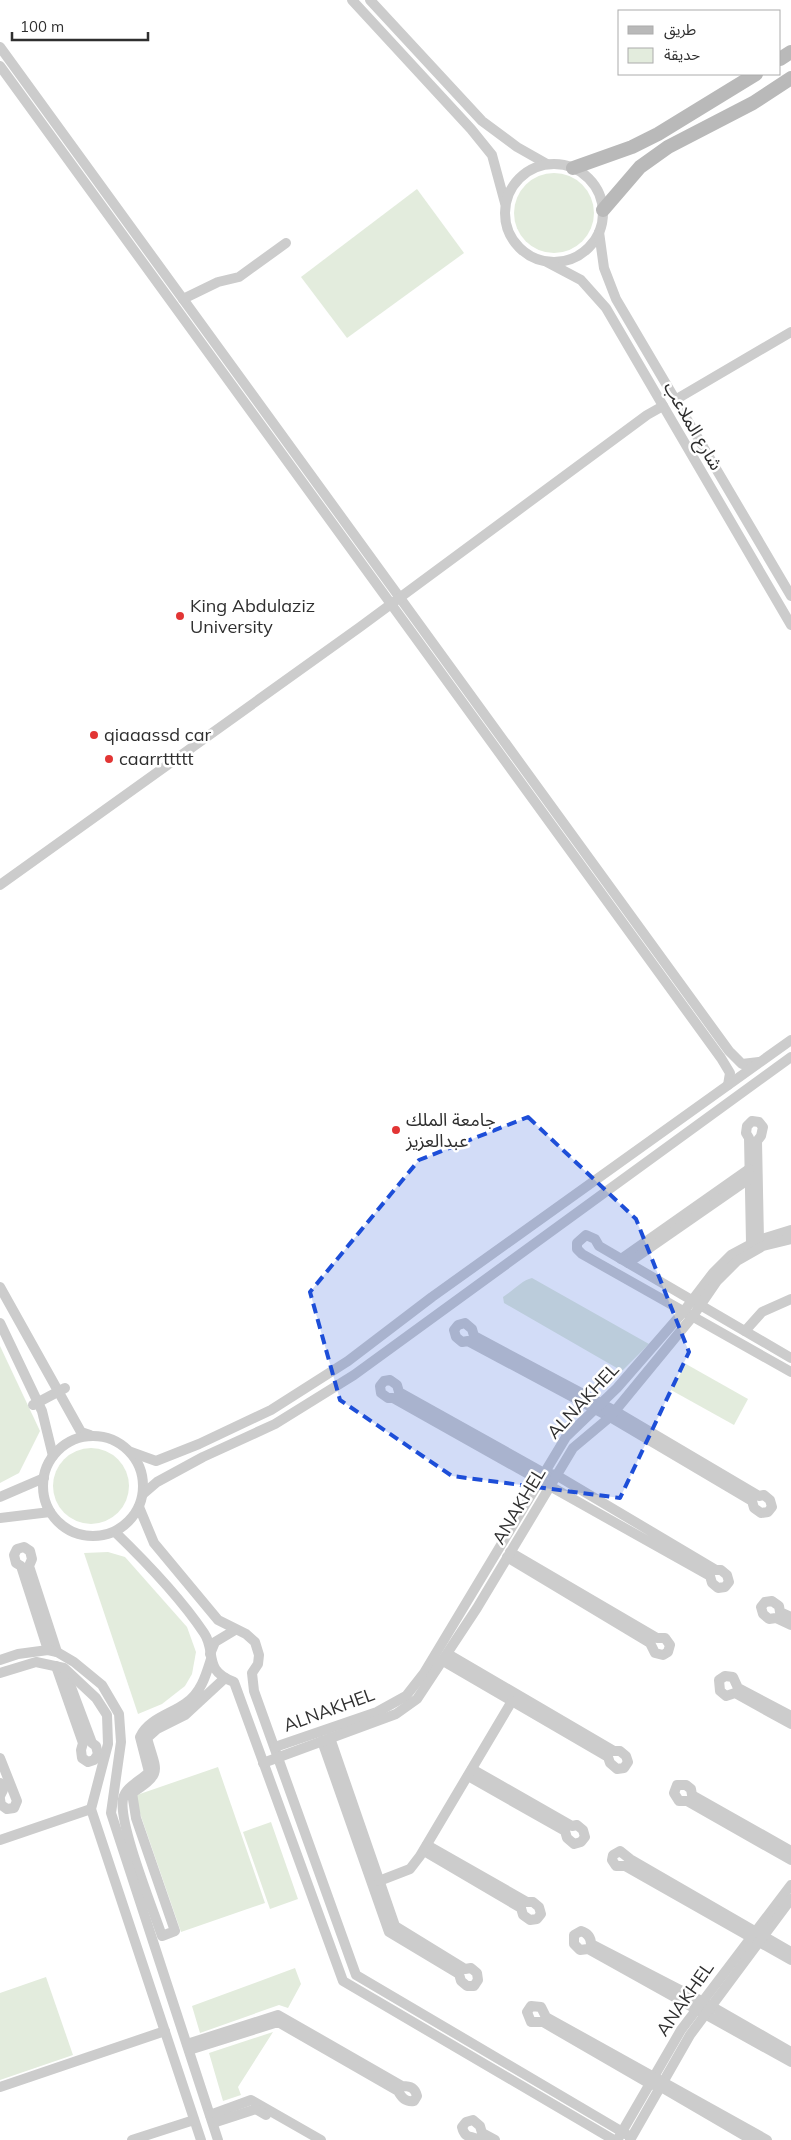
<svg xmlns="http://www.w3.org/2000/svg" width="791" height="2140" viewBox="0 0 791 2140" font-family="Mulish,'Noto Sans Arabic',sans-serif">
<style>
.green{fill:#e3ecdd}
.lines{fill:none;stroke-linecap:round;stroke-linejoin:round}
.street{stroke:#ccc;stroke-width:10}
.secondary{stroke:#b9b9b9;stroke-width:14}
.marked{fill:#1d4ed8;fill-opacity:0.2;stroke:#1d4ed8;stroke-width:4;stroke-dasharray:10 6;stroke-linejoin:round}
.poi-dot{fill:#e23534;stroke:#fff;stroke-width:2}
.labels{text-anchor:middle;stroke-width:5;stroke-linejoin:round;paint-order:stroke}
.street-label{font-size:18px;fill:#2f2f2f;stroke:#fff}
.poi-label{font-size:18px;fill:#2f2f2f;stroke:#fff;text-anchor:start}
</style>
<rect width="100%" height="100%" fill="#fff"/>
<g class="green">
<circle cx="554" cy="213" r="40"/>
<polygon points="417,189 464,253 347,338 301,277"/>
<path d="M532,1278l117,66 -27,27 -118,-68 -1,-6c10,-6 19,-17 29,-19z"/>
<polygon points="0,1346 40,1431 19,1473 0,1483"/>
<polygon points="686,1364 748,1399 734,1425 671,1390"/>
<circle cx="91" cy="1486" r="38"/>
<polygon points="108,1552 125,1557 187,1627 196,1652 192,1674 185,1686 162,1704 138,1714 84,1553"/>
<polygon points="218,1767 265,1903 181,1932 134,1796"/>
<polygon points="271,1822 298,1899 270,1909 243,1832"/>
<polygon points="295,1968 301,1984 288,2008 279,2005 200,2033 192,2006"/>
<polygon points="46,1977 73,2055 0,2080 0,1993"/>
<polygon points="273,2032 238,2087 241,2095 223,2101 209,2053"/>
</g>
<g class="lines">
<g class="street">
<polyline points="352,0 471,129 492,155 505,203"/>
<polyline points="370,0 482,121 517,147 547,164"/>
<polyline points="0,47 729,1051 742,1064 759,1062"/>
<polyline points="0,66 721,1058 730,1073 728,1085"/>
<circle cx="554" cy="213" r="49"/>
<polyline points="599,232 604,268 616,299 791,596"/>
<polyline points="547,262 581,280 606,308 791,625"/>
<polyline points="183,299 218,282 239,277 286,243"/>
<polyline points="675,400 791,332"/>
<polyline points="0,885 360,627 647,415 663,406"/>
<polyline points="751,1243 749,1138 746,1133 747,1126 752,1121 759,1122 763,1127 761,1136 757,1141 759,1240"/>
<polyline points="621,1259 749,1169"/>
<polyline points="628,1263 749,1179"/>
<polyline points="0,1287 81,1432 90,1435"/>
<polyline points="0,1323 42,1411 53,1456"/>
<polygon points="465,1323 472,1329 474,1336 615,1411 759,1496 764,1495 770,1500 772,1507 768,1512 761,1513 754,1508 752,1501 610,1417 468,1341 462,1342 456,1337 454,1330 458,1325"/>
<polyline points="745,1331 762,1312 791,1299"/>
<polyline points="791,1358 599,1246 595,1239 586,1235 577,1243 577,1249 582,1254 791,1372"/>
<polygon points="390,1380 397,1385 399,1392 544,1473 556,1475 716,1570 721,1570 727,1575 729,1582 725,1587 718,1588 712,1583 710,1576 393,1398 388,1398 381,1393 380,1386 384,1381"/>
<polyline points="33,1405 65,1388"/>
<circle cx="93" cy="1486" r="50"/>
<polyline points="131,1452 156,1461 199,1444 271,1410 348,1361 432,1297 791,1040"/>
<polyline points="143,1494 157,1482 203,1457 275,1424 354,1375 791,1057"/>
<polyline points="0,1497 44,1478"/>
<polyline points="139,1507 154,1543 218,1620 246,1634 255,1642 259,1655 258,1664 252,1673 254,1691 356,1975 631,2137"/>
<polyline points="0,1518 50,1512"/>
<path d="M115,1532c31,30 65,65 89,101 13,19 -2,37 30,49l109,299 271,159"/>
<polyline points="507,1557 650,1643 655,1653 663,1655 668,1652 670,1645 665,1638 657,1638 510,1552"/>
<polyline points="791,1617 780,1612 779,1606 772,1601 765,1602 761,1607 763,1614 769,1619 776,1618 791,1625"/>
<polyline points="48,1650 21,1566 16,1563 14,1555 17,1549 24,1547 30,1551 32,1559 29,1566 57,1652"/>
<polyline points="210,1654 215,1642 235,1630"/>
<path d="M211,1659c-5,16 -10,34 -25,44 -15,11 -38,16 -46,34l9,35c-7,8 -24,15 -26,27 -5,24 30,110 39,137l13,-5 -39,-113 -4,-25c32,-21 24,-21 15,-55l10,-9 28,-14 40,-37"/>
<polyline points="0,1660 18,1654 48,1650 57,1652 74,1662 102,1685 119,1714 121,1742 111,1813 218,2140"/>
<polyline points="443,1661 608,1757 610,1763 617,1769 624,1768 628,1762 626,1756 620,1751 614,1751 448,1654"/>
<polyline points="56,1666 83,1743 81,1750 82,1758 88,1762 94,1760 98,1754 96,1746 92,1743 65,1671"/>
<polyline points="0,1673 36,1662 64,1668 96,1698 107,1715 108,1744 91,1809 201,2140"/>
<polyline points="791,1716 738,1688 733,1677 725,1676 719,1680 720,1691 726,1696 735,1693 791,1724"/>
<polyline points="322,1741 389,1932 459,1974 461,1981 467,1986 474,1986 478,1980 477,1973 471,1968 465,1969 395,1926 330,1738"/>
<polyline points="275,1747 377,1712 406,1696 424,1673 566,1437 617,1388 684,1311 713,1273 731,1255 759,1240 791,1230"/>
<polyline points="0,1758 17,1801 14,1808 7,1809 1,1805 0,1799"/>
<polyline points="263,1763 396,1714 417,1699 477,1608 573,1448 610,1417 693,1316 717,1281 737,1261 763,1246 791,1239"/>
<polyline points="468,1776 565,1831 567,1838 574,1844 581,1842 585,1837 583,1830 577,1825 572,1826 472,1769"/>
<polyline points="0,1783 3,1790 0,1796"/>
<polyline points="0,1840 91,1809"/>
<polyline points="424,1851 521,1908 523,1915 530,1920 537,1919 541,1914 539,1907 533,1902 527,1902 427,1845"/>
<polyline points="791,1851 692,1795 691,1789 686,1785 677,1785 674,1793 679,1801 687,1801 791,1860"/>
<polyline points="379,1881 410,1869 420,1856 512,1701"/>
<polyline points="791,1952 630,1859 620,1851 613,1855 612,1860 616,1866 625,1866 791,1960"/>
<path d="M187,2044l91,-29 124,71c9,0 13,2 15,10l-3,5c-9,1 -12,-3 -16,-10l-120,-69 -89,28"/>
<path d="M791,2052l-80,-46 -120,-62c0,-7 -4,-11 -10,-13l-7,4v9l6,6 8,-1 203,113"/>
<polyline points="0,2087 165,2031"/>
<polyline points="210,2115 251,2100 321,2140"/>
<polyline points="213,2123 256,2109 266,2115"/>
<polyline points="619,2137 681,2030 791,1885"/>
<polyline points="132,2140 194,2120"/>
<path d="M479,2140c-9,-5 -14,-1 -17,-13l4,-5 7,-2 7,6 2,7 13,7"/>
<polyline points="630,2140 690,2035 791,1899"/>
<polyline points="752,2140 661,2087 650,2084 543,2022 531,2022 527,2012 531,2006 541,2007 546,2017 767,2140"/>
</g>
<g class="secondary">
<polyline points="780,59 791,52"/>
<polyline points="573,168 632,147 658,134 756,74"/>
<polyline points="603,210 640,167 668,147 753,103 791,78"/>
</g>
</g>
<path class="marked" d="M528,1117l108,102 53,133 -69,146 -168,-22 -112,-76 -30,-108 109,-132z"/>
<g class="poi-dot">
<circle cx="180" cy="616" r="5"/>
<circle cx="94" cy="735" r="5"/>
<circle cx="109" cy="759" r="5"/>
<circle cx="396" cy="1130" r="5"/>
</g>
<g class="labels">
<g class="street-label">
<text transform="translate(693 426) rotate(60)" y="6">شارع الملاعب</text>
<text transform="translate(583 1401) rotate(-47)" y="6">ALNAKHEL</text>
<text transform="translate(519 1506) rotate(-59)" y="6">ANAKHEL</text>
<text transform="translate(329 1710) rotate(-20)" y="6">ALNAKHEL</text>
<text transform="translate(685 1999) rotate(-55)" y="6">ANAKHEL</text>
</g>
<g class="poi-label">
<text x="190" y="612">King Abdulaziz<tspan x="190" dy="21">University</tspan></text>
<text x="104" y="741">qiaaassd car</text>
<text x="119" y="765">caarrttttt</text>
<text x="406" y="1126">جامعة الملك<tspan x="406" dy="21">عبدالعزيز</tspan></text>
</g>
</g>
<rect x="618" y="10" width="162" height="65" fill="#ffffff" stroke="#acacac"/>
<rect x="628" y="26" width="25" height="8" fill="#b9b9b9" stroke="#acacac"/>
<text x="664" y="35" font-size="15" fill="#2f2f2f">طريق</text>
<rect x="628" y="48" width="25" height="15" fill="#e3ecdd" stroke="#acacac"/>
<text x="664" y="60" font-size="15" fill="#2f2f2f">حديقة</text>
<path d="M12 32v8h136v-8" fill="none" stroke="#2f2f2f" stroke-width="2.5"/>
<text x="20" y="32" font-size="15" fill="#2f2f2f" stroke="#ffffff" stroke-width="4" paint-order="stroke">100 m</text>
</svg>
